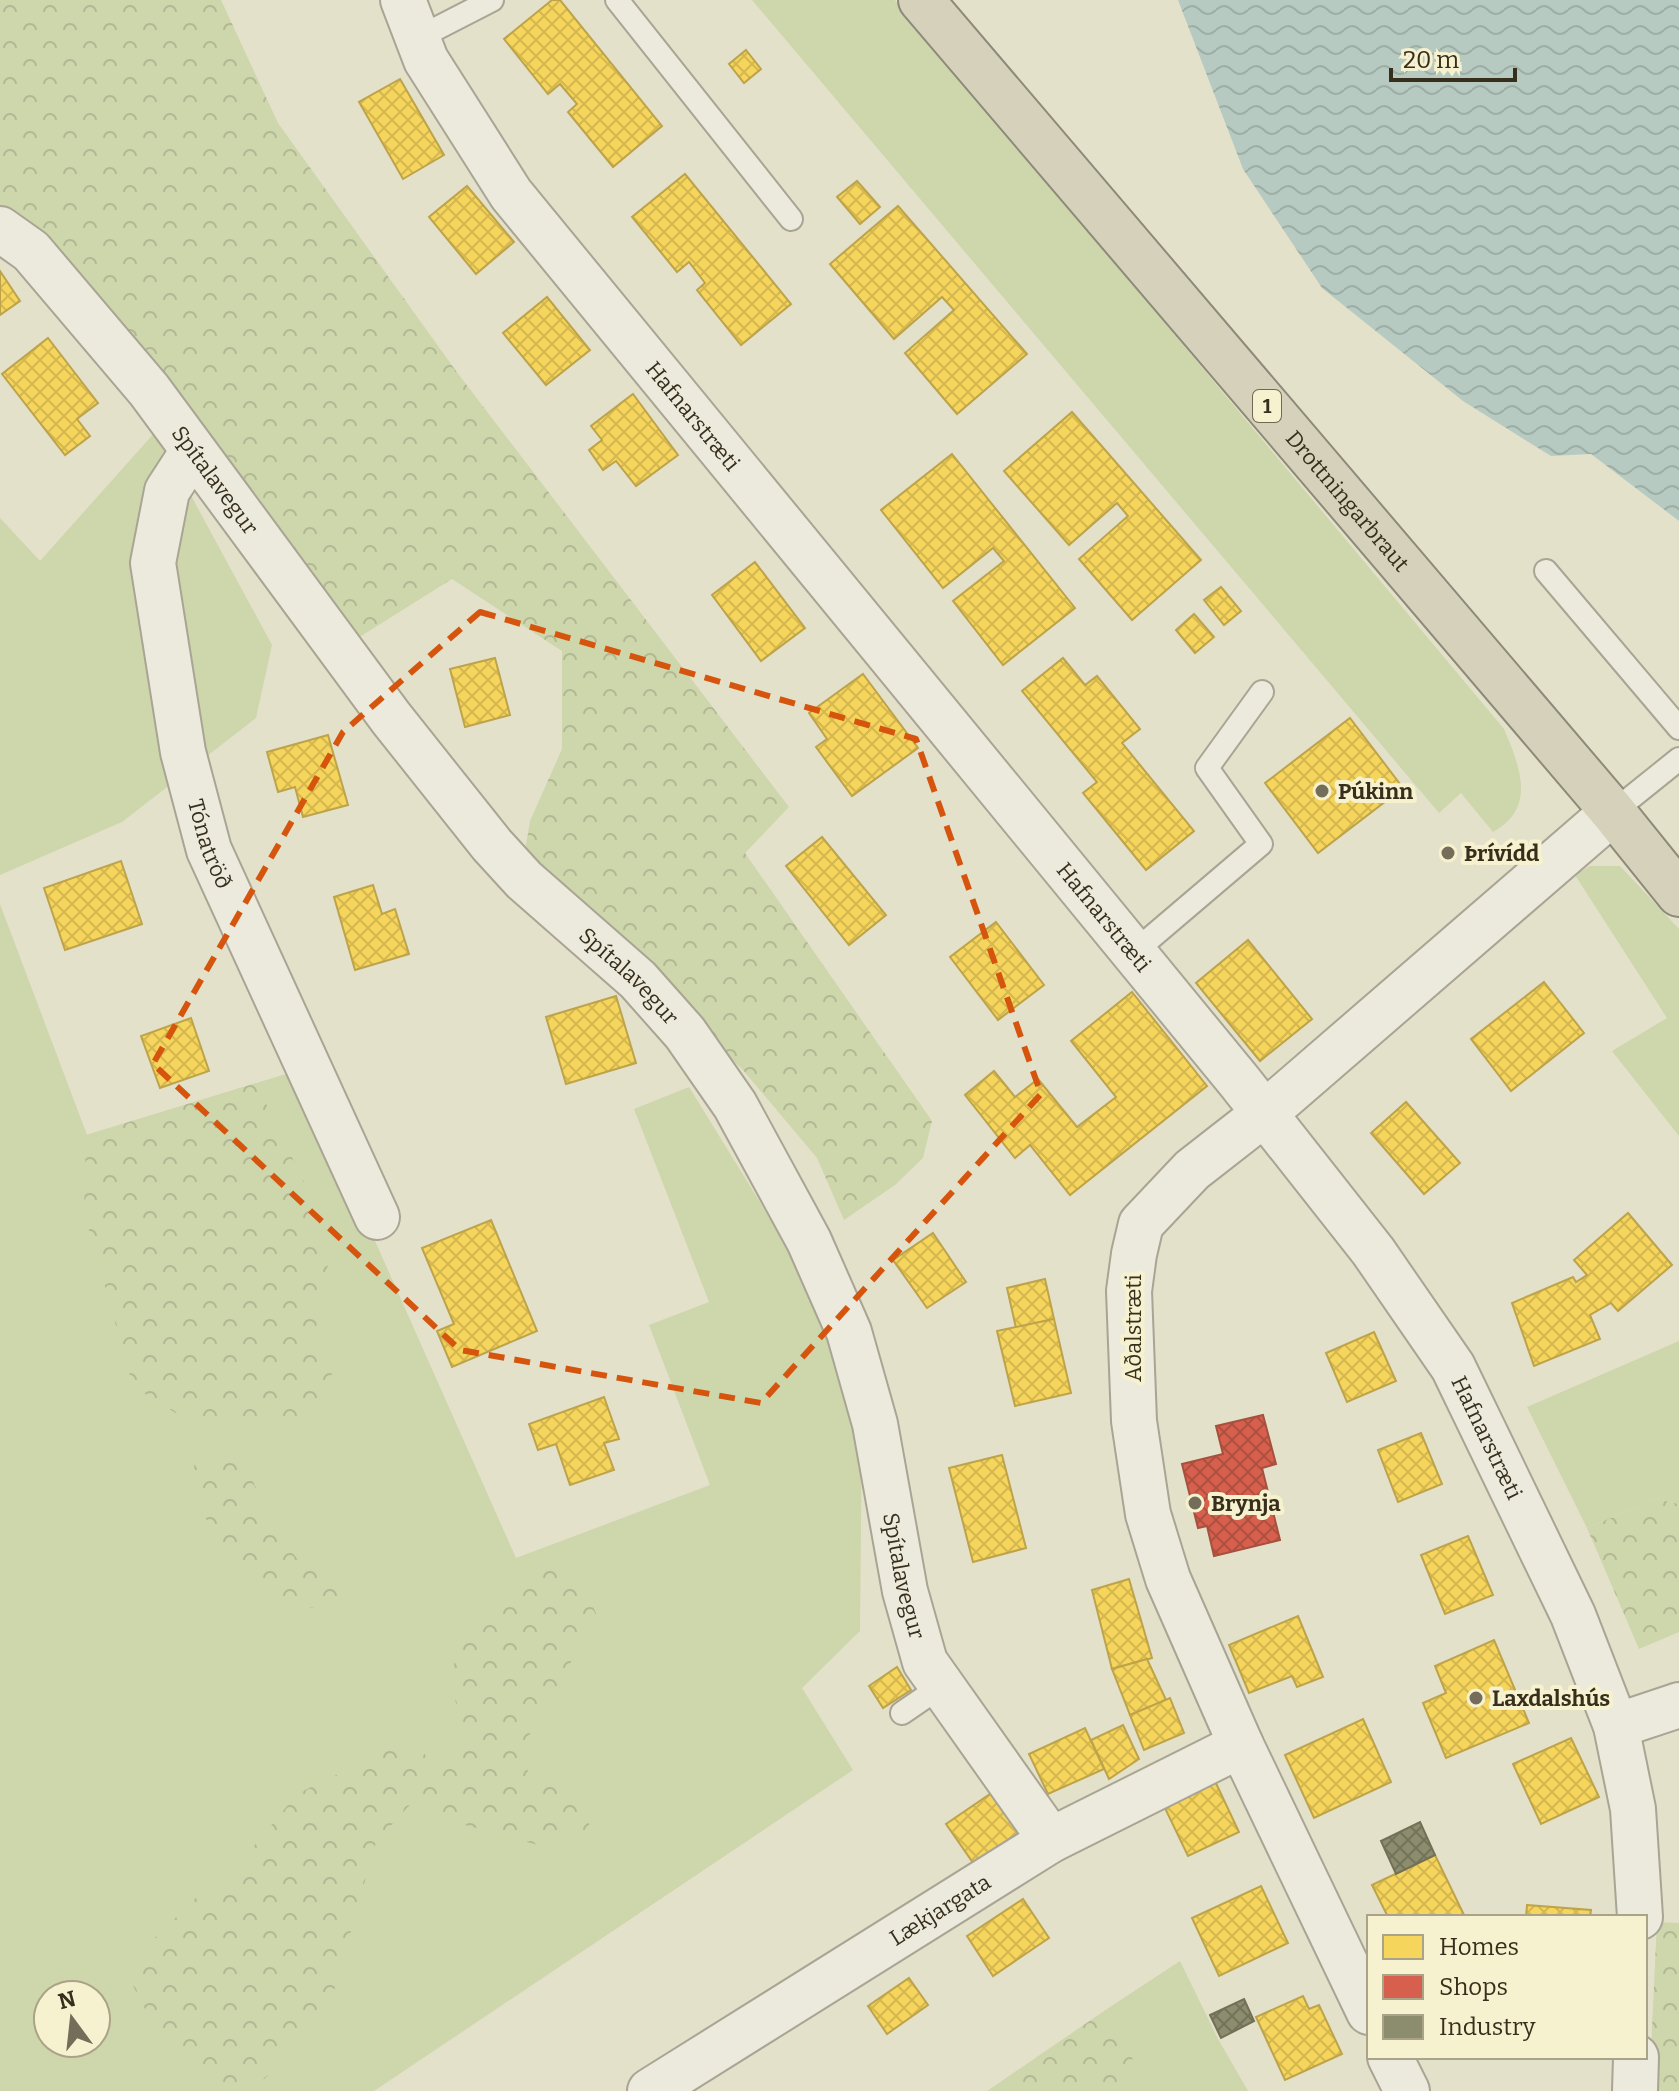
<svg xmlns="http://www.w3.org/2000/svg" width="1679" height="2091" viewBox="0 0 1679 2091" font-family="Bitter,serif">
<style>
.grass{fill:#ced6ac;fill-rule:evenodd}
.forest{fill:url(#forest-crowns)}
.water{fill:url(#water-waves)}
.homes{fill:url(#homes-cross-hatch);stroke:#bda349;stroke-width:2}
.shops{fill:url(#shops-cross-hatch);stroke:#a6513e;stroke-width:2}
.industry{fill:url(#industry-cross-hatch);stroke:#727055;stroke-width:2}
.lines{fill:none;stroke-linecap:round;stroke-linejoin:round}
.lane-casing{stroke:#a9a494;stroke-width:26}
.street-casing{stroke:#a9a494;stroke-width:48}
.highway-casing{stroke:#8e8a7a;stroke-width:48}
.lane{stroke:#ebeadc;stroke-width:22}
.street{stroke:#ebeadc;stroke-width:44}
.highway{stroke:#d6d1bb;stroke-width:44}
.marked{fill:none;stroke:#d6550e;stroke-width:6;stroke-dasharray:16 10;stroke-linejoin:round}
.poi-dot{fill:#746d59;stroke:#f6f1cf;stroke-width:3}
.labels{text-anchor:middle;stroke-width:8;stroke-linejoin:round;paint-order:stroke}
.shield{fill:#f6f1cf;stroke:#706852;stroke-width:2}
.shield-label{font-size:20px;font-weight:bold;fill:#372e1c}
.street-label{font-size:22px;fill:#372e1c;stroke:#f6f1cf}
.poi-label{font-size:22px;font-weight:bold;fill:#372e1c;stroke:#f6f1cf;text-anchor:start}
</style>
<defs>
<pattern id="forest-crowns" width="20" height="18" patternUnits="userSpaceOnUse" patternTransform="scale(2)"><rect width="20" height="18" fill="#ced6ac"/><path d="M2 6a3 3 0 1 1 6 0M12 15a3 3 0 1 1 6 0" fill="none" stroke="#b2b893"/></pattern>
<pattern id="water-waves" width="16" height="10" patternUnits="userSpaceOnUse" patternTransform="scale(2)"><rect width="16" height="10" fill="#b6cac1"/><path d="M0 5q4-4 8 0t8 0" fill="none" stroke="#9daea5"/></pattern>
<pattern id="homes-cross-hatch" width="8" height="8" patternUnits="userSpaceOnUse" patternTransform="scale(2)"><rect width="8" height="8" fill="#f6d55c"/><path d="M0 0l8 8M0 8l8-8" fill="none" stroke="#d4b74f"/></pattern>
<pattern id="shops-cross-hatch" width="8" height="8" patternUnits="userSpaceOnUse" patternTransform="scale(2)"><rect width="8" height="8" fill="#d6604d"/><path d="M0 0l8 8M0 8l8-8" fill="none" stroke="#ae503f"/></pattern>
<pattern id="industry-cross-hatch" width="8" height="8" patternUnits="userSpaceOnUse" patternTransform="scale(2)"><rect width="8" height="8" fill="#8c8c6e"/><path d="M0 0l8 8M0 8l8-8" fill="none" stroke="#73735a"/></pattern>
</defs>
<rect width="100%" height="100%" fill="#e4e1ca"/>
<g class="grass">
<path d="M752,0h143l609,729c16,38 33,79 -11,103l-32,-39 -22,20z"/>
<polygon points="156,431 272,645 256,718 122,822 0,875 0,518 40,561"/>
<polygon points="1590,866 1620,866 1679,929 1679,1136 1612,1051 1667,1018 1575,875"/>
<path d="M0,904l87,231 212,-65 217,488 194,-73 -61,-160 60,-23 -75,-193 55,-22 109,177 64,155 -2,212 -58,57 51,82 -479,321h-374zM48,1995h48v48h-48z"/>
<polygon points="1679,1341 1679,1504 1656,1499 1587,1528 1527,1407"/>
<polygon points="1180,1961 1218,2039 1248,2091 1133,2091 1132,2060 1107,2009"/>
</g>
<g class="forest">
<polygon points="0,0 221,0 278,123 456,371 789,807 745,853 932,1121 923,1158 895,1185 844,1220 817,1158 743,1070 692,1023 525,851 530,821 562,749 562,651 452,579 350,643 0,210"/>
<polygon points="256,1083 305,1184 329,1259 316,1328 337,1390 299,1416 201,1429 133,1386 84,1212 86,1135"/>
<path d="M219,1453l15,1c28,29 22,50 40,77 6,9 14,17 21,25 20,24 40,10 51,50l-20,5 -56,-13 -46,-34 -33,-83 4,-19z"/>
<polygon points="1656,1499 1679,1504 1679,1632 1639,1649 1587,1528"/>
<polygon points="576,1566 597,1616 522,1748 529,1776 576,1788 592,1832 549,1848 465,1825 418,1796 376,1842 326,2019 256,2087 227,2091 165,2048 124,1968 207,1887 246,1877 254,1846 297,1794 413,1738 432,1764 469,1748 450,1682 459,1642 531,1571"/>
<polygon points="1657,1922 1679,1923 1679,2091 1649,2091"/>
<polygon points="1107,2009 1133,2060 1133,2091 987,2091"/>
</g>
<polygon class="water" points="1178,0 1679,0 1679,521 1591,454 1551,456 1463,401 1322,288 1243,169"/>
<g class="homes">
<polygon points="552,0 560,0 662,126 613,167 568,112 577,104 560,84 548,94 504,39"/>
<polygon points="746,50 761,69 744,83 729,64"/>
<polygon points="400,79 444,155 403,179 359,102"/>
<polygon points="685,174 791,304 741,345 697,290 705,283 689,262 677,272 632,217"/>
<polygon points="857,181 880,207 860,224 837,197"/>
<polygon points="467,186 514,242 476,274 429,217"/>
<polygon points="898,206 1027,354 957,414 905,353 954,310 942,297 894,339 830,264"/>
<polygon points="0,271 20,301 0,315"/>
<polygon points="547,297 590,350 546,385 503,333"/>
<polygon points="48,338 98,403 77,419 90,436 65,455 2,374"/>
<polygon points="633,394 678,455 636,486 616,461 603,470 589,450 602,440 591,426"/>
<polygon points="1072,412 1201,560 1132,620 1079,559 1128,516 1117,503 1069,545 1004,471"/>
<polygon points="952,454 1075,608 1003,665 953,601 1004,561 993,548 943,588 881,510"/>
<polygon points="755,562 805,628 761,661 712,595"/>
<polygon points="1221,587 1241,611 1224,625 1204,600"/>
<polygon points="1194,614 1214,637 1195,653 1176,630"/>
<polygon points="495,658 510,715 465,727 450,669"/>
<polygon points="1063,658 1085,685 1097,676 1140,729 1122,743 1194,831 1146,870 1083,793 1097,782 1022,691"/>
<polygon points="863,674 918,748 852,796 816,747 827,739 809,713"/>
<polygon points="1350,718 1403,788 1318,853 1265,783"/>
<polygon points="328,735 348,805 303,817 295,787 278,792 267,752"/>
<polygon points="822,837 886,915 849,945 786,866"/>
<polygon points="121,861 142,924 65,950 44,888"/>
<polygon points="373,885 382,914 395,909 409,954 355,970 334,897"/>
<polygon points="996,922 1044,985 998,1020 950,957"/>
<polygon points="1248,940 1312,1019 1260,1061 1196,983"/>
<polygon points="1544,982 1584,1033 1511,1091 1471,1039"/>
<polygon points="1132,992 1207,1086 1070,1195 1030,1145 1015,1158 965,1095 994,1071 1015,1097 1038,1079 1077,1127 1116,1097 1071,1041"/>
<polygon points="616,996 636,1063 566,1084 546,1017"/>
<polygon points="191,1018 209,1071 160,1088 141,1036"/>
<polygon points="1406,1102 1460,1163 1424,1194 1371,1133"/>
<polygon points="1628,1213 1672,1265 1618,1311 1611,1303 1590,1315 1600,1339 1534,1366 1512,1303 1573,1277 1576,1282 1587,1275 1574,1260"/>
<polygon points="491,1220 537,1331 452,1367 437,1331 454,1324 422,1248"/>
<polygon points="933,1233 966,1282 927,1308 893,1260"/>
<polygon points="1045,1279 1054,1319 1016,1328 1007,1288"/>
<polygon points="1054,1319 1071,1393 1015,1406 997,1331"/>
<polygon points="1374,1332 1396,1381 1347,1402 1326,1353"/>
<polygon points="604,1397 619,1439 604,1443 614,1470 570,1485 556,1444 538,1450 529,1424"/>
<polygon points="1421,1433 1442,1484 1398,1502 1378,1450"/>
<polygon points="1002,1455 1026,1548 973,1562 949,1468"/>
<polygon points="1468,1536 1493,1595 1445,1614 1421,1555"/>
<polygon points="1129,1579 1152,1658 1112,1669 1092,1590"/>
<polygon points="1298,1616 1323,1677 1297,1687 1292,1676 1249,1693 1229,1645"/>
<polygon points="1494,1640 1529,1723 1446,1758 1423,1703 1446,1693 1435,1666"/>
<polygon points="1147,1659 1166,1700 1130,1715 1112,1669"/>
<polygon points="897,1667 911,1690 883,1708 869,1686"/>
<polygon points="1170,1698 1184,1733 1144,1750 1130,1715"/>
<polygon points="1363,1719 1391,1782 1314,1818 1285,1755"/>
<polygon points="1123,1725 1139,1759 1109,1779 1091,1740"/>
<polygon points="1085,1728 1104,1769 1048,1794 1029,1754"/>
<polygon points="1571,1738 1599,1797 1541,1824 1513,1764"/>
<polygon points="1214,1779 1239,1832 1188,1856 1163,1804"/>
<polygon points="996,1790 1025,1833 976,1867 946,1824"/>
<polygon points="1435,1855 1465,1917 1388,1917 1372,1885"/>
<polygon points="1261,1886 1288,1943 1219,1976 1192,1918"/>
<polygon points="1023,1899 1049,1938 993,1976 967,1936"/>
<polygon points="1527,1905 1591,1910 1590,1917 1526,1917"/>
<polygon points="909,1978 928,2005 887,2034 868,2006"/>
<polygon points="1303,1996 1309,2009 1319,2005 1342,2054 1285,2080 1256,2017"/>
</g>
<polygon class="shops" points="1263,1415 1276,1464 1262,1468 1280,1540 1214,1556 1207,1526 1198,1528 1182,1464 1223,1454 1216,1426"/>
<g class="industry">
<polygon points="1420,1822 1435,1855 1396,1874 1381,1841"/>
<polygon points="1244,1999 1254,2021 1221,2038 1210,2015"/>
</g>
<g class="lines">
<g class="lane-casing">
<g id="lane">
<polyline points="617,0 791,219"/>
<polyline points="418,38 492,0"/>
<polyline points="1546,571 1679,728"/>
<polyline points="1613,812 1679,759"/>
<polyline points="1133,953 1261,844 1207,768 1262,692"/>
<polyline points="902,1713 940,1687"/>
</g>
</g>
<g class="street-casing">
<g id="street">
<path id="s1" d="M403,0l23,60 85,134 728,887 134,170 80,116 120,248 43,111 17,83 7,108"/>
<path id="s2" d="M0,229l31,22 118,139 242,328 101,127 32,35 114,100 47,53 50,72 74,136 40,91 26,92 30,167 20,71 126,178"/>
<path id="s3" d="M193,451l-26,40 -14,72 30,189 26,98 168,367"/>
<polyline points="1616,1726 1679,1705"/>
<polyline points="1369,2012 1241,1745 1168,1579 1148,1514 1134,1421 1129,1291 1134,1254 1141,1224 1192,1170 1265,1113 1613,812"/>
<polyline points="1390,2057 1407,2091"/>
<path id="s4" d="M650,2091l401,-251 190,-95"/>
<polyline points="1635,2091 1636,2057"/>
</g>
</g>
<g class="highway-casing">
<g id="highway">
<path id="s5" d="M921,0l692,812 66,82"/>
</g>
</g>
<use href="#lane" class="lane"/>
<use href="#street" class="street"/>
<use href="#highway" class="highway"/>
</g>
<path class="marked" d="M480,612l436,127 125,355 -280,309 -301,-53 -307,-286 190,-332z"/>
<g class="poi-dot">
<circle cx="1322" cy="791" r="8"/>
<circle cx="1448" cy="853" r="8"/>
<circle cx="1195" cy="1503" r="8"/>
<circle cx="1476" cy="1698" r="8"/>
</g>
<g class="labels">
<rect class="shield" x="1253" y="390" width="28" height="32" rx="6"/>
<g class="shield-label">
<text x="1267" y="413">1</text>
</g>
<g class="street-label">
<text dy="8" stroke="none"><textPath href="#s1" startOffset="510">Hafnarstræti</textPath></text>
<text dy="8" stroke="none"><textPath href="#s2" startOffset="332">Spítalavegur</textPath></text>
<text dy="8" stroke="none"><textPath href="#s5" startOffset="658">Drottningarbraut</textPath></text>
<text dy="8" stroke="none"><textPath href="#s3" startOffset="408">Tónatröð</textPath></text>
<text dy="8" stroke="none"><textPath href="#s1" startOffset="1158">Hafnarstræti</textPath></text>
<text dy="8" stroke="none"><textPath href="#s2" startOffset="980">Spítalavegur</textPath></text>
<text transform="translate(1133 1328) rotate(-90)" y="8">Aðalstræti</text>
<text dy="8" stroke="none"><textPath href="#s1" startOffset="1806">Hafnarstræti</textPath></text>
<text dy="8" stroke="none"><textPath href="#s2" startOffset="1652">Spítalavegur</textPath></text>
<text dy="8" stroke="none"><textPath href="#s4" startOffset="342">Lækjargata</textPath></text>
</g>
<g class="poi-label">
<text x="1338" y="799">Púkinn</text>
<text x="1464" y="861">Þrívídd</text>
<text x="1211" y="1511">Brynja</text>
<text x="1492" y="1706">Laxdalshús</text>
</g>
</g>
<rect x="1367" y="1915" width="280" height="144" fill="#f6f1cf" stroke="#aaa387" stroke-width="2"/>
<rect x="1383" y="1935" width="40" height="24" fill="#f6d55c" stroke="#aaa387" stroke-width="2"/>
<text x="1439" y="1955" font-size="24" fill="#372e1c">Homes</text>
<rect x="1383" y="1975" width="40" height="24" fill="#d6604d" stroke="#aaa387" stroke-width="2"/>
<text x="1439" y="1995" font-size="24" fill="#372e1c">Shops</text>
<rect x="1383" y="2015" width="40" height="24" fill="#8c8c6e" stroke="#aaa387" stroke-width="2"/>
<text x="1439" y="2035" font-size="24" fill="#372e1c">Industry</text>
<g transform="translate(72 2019) rotate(345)"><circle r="38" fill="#f6f1cf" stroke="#aaa387" stroke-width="2"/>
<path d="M0-6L14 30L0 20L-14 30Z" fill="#746d59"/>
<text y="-12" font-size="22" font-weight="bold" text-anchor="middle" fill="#372e1c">N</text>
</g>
<path d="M1391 68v12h124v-12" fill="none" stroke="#372e1c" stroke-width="4"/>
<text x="1403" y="68" font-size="24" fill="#372e1c" stroke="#f6f1cf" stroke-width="6" paint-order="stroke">20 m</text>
</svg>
